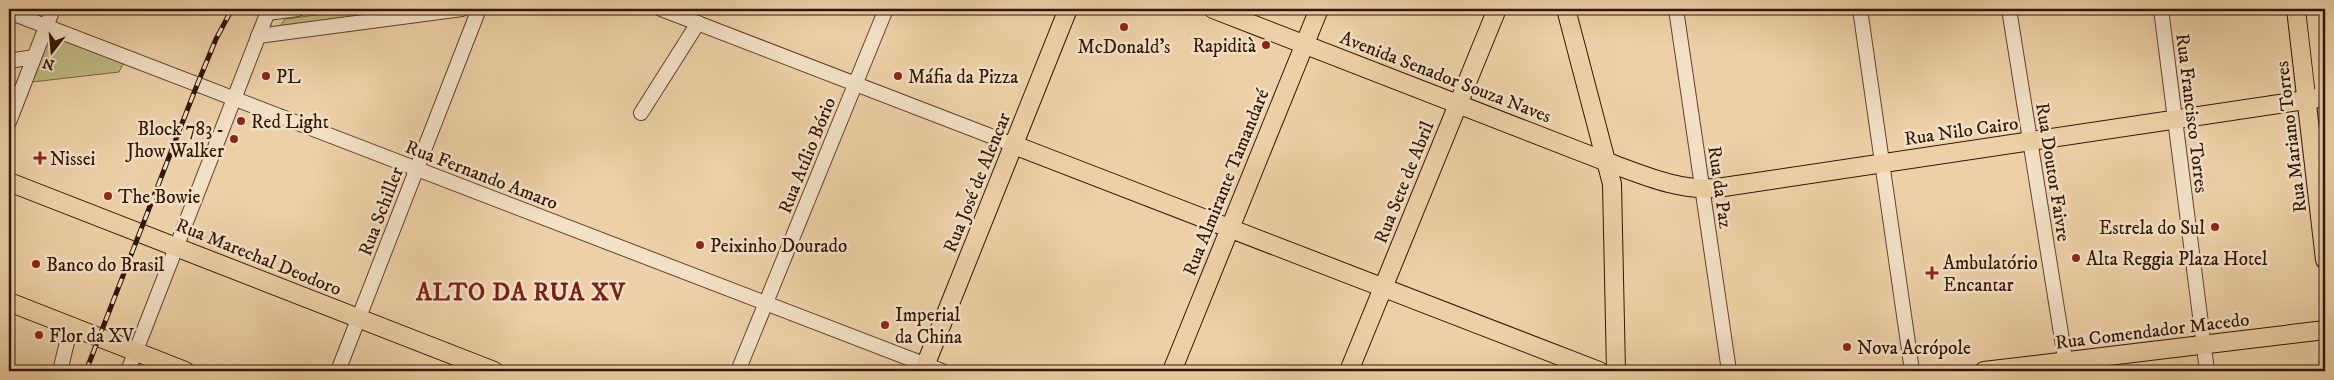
<svg xmlns="http://www.w3.org/2000/svg" width="2334" height="380" viewBox="0 0 2334 380" font-family="'IM FELL DW Pica',serif">
<style>
.green{fill:#c0b882;stroke:#796741}
.lines{fill:none;stroke-linecap:round;stroke-linejoin:round}
.minor-casing{stroke:#61442a;stroke-width:16}
.major-casing{stroke:#321600;stroke-width:20}
.minor{stroke:#f3e0c6;stroke-width:14}
.major{stroke:#edd0a7;stroke-width:18}
.rail-casing{stroke:#321600;stroke-width:5}
.rail{stroke:#f3e0c6;stroke-width:3;stroke-dasharray:9;stroke-linecap:butt}
.poi-dot{fill:#8f2418;stroke:#f3e0c6;stroke-width:2}
.labels{text-anchor:middle;stroke-width:5;stroke-linejoin:round;paint-order:stroke}
.poi-label{font-size:19px;fill:#321600;stroke:#f3e0c6;text-anchor:start}
.street-label{font-size:19px;fill:#321600;stroke:#f3e0c6}
.district-label{font-size:24px;font-weight:bold;letter-spacing:1px;fill:#7a1f14;stroke:#f3e0c6}
</style>
<rect width="100%" height="100%" fill="#edd0a7"/>
<filter id="stains"><feTurbulence type="fractalNoise" baseFrequency=".004" numOctaves="4"/><feColorMatrix values="0 0 0 0 .2 0 0 0 0 .09 0 0 0 0 .02 0 0 0 .5 -.17"/></filter>
<radialGradient id="worn" r=".72"><stop offset=".6" stop-color="#630" stop-opacity="0"/><stop offset="1" stop-color="#630" stop-opacity=".3"/></radialGradient>
<g class="green">
<polygon points="363,9 446,9 281,28 281,25 285,19"/>
<polygon points="55,37 60,38 124,62 119,72 32,82 46,45"/>
<polygon points="2325,116 2325,240 2310,119"/>
</g>
<g class="lines">
<g class="minor-casing">
<g id="minor">
<polyline points="661,9 1014,145"/>
<polyline points="1676,9 1729,371"/>
<polyline points="1860,9 1912,371"/>
<polyline points="2009,9 2067,371"/>
<polyline points="2161,9 2207,371"/>
<polyline points="9,12 942,371"/>
<polyline points="267,13 298,9"/>
<polyline points="258,36 462,9"/>
<polyline points="9,61 34,57"/>
<polyline points="641,113 698,23"/>
<polyline points="9,122 53,9"/>
<polyline points="60,371 71,326"/>
<polyline points="128,371 269,9"/>
<polyline points="338,371 479,9"/>
<polyline points="738,371 886,9"/>
</g>
</g>
<g class="major-casing">
<g id="major">
<path d="M1213,9l394,153c36,13 71,29 110,26l608,-91"/>
<polyline points="1566,9 1612,184 1616,371"/>
<polyline points="2296,9 2325,260"/>
<polyline points="2315,9 2325,96"/>
<polyline points="1014,145 1599,371"/>
<polyline points="9,182 494,371"/>
<polyline points="9,302 185,371"/>
<polyline points="923,371 1068,9"/>
<polyline points="1172,371 1319,9"/>
<polyline points="1349,371 1497,9"/>
<polyline points="1984,371 2325,330"/>
</g>
</g>
<use href="#minor" class="minor"/>
<use href="#major" class="major"/>
<g class="rail-casing">
<polyline id="rail" points="86,371 197,85 216,39 232,9"/>
</g>
<use href="#rail" class="rail"/>
</g>
<g class="poi-dot">
<circle cx="1124" cy="27" r="5"/>
<circle cx="1266" cy="45" r="5"/>
<circle cx="266" cy="76" r="5"/>
<circle cx="898" cy="76" r="5"/>
<circle cx="241" cy="121" r="5"/>
<circle cx="234" cy="139" r="5"/>
<path d="M37.5 150.5h5v5h5v5h-5v5h-5v-5h-5v-5h5z"/>
<circle cx="108" cy="196" r="5"/>
<circle cx="2215" cy="227" r="5"/>
<circle cx="700" cy="245" r="5"/>
<circle cx="2076" cy="258" r="5"/>
<circle cx="36" cy="264" r="5"/>
<path d="M1929.5 265.5h5v5h5v5h-5v5h-5v-5h-5v-5h5z"/>
<circle cx="885" cy="325" r="5"/>
<circle cx="39" cy="335" r="5"/>
<circle cx="1847" cy="347" r="5"/>
</g>
<g class="labels">
<g class="poi-label">
<text x="1256" y="52" text-anchor="end">Rapidità</text>
<text x="1124" y="53" text-anchor="middle">McDonald's</text>
<text x="276" y="83">PL</text>
<text x="908" y="83">Máfia da Pizza</text>
<text x="251" y="128">Red Light</text>
<text x="224" y="135" text-anchor="end">Block 783 -<tspan x="224" dy="22">Jhow Walker</tspan></text>
<text x="50" y="165">Nissei</text>
<text x="118" y="203">The Bowie</text>
<text x="2205" y="234" text-anchor="end">Estrela do Sul</text>
<text x="710" y="252">Peixinho Dourado</text>
<text x="2086" y="265">Alta Reggia Plaza Hotel</text>
<text x="1943" y="269">Ambulatório<tspan x="1943" dy="22">Encantar</tspan></text>
<text x="46" y="271">Banco do Brasil</text>
<text x="895" y="321">Imperial<tspan x="895" dy="22">da China</tspan></text>
<text x="49" y="342">Flor da XV</text>
<text x="1857" y="354">Nova Acrópole</text>
</g>
<g class="street-label">
<text transform="translate(1446 76) rotate(21)" y="7">Avenida Senador Souza Naves</text>
<text transform="translate(2193 113) rotate(83)" y="7">Rua Francisco Torres</text>
<text transform="translate(1961 130) rotate(-8)" y="7">Rua Nilo Cairo</text>
<text transform="translate(2290 137) rotate(-97)" y="7">Rua Mariano Torres</text>
<text transform="translate(806 155) rotate(-68)" y="7">Rua Atílio Bório</text>
<text transform="translate(2054 172) rotate(81)" y="7">Rua Doutor Faivre</text>
<text transform="translate(482 174) rotate(21)" y="7">Rua Fernando Amaro</text>
<text transform="translate(976 182) rotate(-68)" y="7">Rua José de Alencar</text>
<text transform="translate(1225 182) rotate(-68)" y="7">Rua Almirante Tamandaré</text>
<text transform="translate(1403 182) rotate(-68)" y="7">Rua Sete de Abril</text>
<text transform="translate(1721 187) rotate(82)" y="7">Rua da Paz</text>
<text transform="translate(380 211) rotate(-69)" y="7">Rua Schiller</text>
<text transform="translate(259 256) rotate(22)" y="7">Rua Marechal Deodoro</text>
<text transform="translate(2152 330) rotate(-7)" y="7">Rua Comendador Macedo</text>
</g>
<g class="district-label">
<text x="521" y="300">ALTO DA RUA XV</text>
</g>
</g>
<rect width="2334" height="380" fill="none" stroke="#edd0a7" stroke-width="30"/>
<rect x="10" y="10" width="2314" height="360" fill="none" stroke="#321600" stroke-width="2.5"/>
<rect x="15" y="15" width="2304" height="350" fill="none" stroke="#321600"/>
<g transform="translate(52 52) rotate(196)" stroke="#f3e0c6" stroke-width="4" paint-order="stroke">
<path d="M0-4L9 19L0 12L-9 19Z" fill="#321600"/>
<text y="-8" font-size="14" font-weight="bold" text-anchor="middle" fill="#321600">N</text>
</g>
<rect width="100%" height="100%" filter="url(#stains)"/>
<rect width="100%" height="100%" fill="url(#worn)"/>
</svg>
